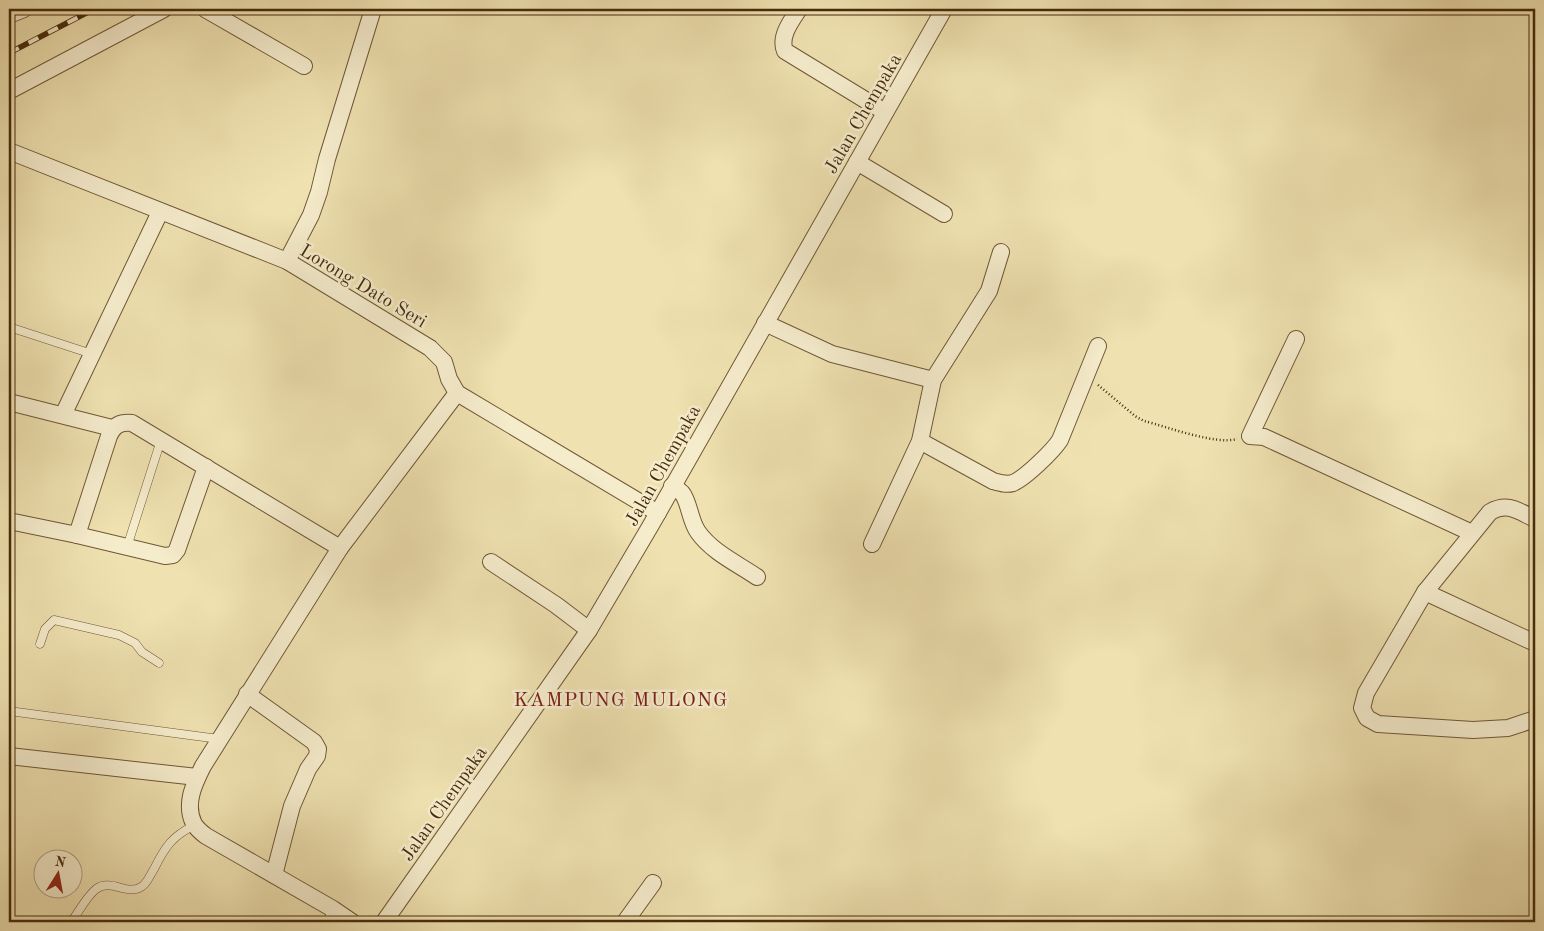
<svg xmlns="http://www.w3.org/2000/svg" width="1544" height="931" viewBox="0 0 1544 931" font-family="'Old Standard TT',serif">
<style>
.lines{fill:none;stroke-linecap:round;stroke-linejoin:round}
.service-casing{stroke:#705836;stroke-width:9}
.minor-casing{stroke:#705836;stroke-width:18}
.path{stroke:#462b0d;stroke-width:2.5;stroke-dasharray:1 2.5;stroke-linecap:butt}
.service{stroke:#f5eccc;stroke-width:8}
.minor{stroke:#f5eccc;stroke-width:16}
.rail-casing{stroke:#462b0d;stroke-width:5.5}
.rail{stroke:#f5eccc;stroke-width:4;stroke-dasharray:11;stroke-linecap:butt}
.labels{text-anchor:middle;stroke-width:5;stroke-linejoin:round;paint-order:stroke}
.street-label{font-size:19px;fill:#462b0d;stroke:#f5eccc}
.neighbourhood-label{font-size:20px;letter-spacing:1px;fill:#7a1f14;stroke:#f5eccc}
</style>
<rect width="100%" height="100%" fill="#efe1b0"/>
<filter id="stains"><feTurbulence type="fractalNoise" baseFrequency=".004" numOctaves="4"/><feColorMatrix values="0 0 0 0 .2 0 0 0 0 .09 0 0 0 0 .02 0 0 0 .5 -.17"/></filter>
<radialGradient id="worn" r=".72"><stop offset=".6" stop-color="#630" stop-opacity="0"/><stop offset="1" stop-color="#630" stop-opacity=".3"/></radialGradient>
<g class="lines">
<g class="service-casing">
<g id="service">
<polyline points="9,327 92,354"/>
<polyline points="127,547 161,440"/>
<polyline points="40,644 45,629 54,620 119,635 135,643 142,652 159,663"/>
<polyline points="9,711 219,739"/>
<path d="M71,922c8,-10 15,-25 25,-33 15,-11 31,7 45,-2 6,-3 9,-12 13,-18 11,-22 18,-33 41,-44"/>
<polyline points="327,922 333,909"/>
</g>
</g>
<g class="minor-casing">
<g id="minor">
<polyline points="205,9 304,66"/>
<path d="M799,9c-8,12 -20,28 -14,42l100,61"/>
<polyline points="9,15 24,9"/>
<polyline points="9,91 164,9"/>
<polyline points="9,151 287,261 430,348 444,362 449,379 457,393 658,513"/>
<polyline points="857,162 944,214"/>
<polyline points="287,261 311,215 319,192 327,159 373,9"/>
<polyline points="765,323 832,354 933,380"/>
<polyline points="1296,339 1250,436 1264,437 1472,533"/>
<polyline points="9,402 112,428"/>
<polyline points="63,415 160,212"/>
<path d="M920,441l73,40c7,2 13,4 20,2 12,-5 40,-32 47,-43l38,-94"/>
<path d="M672,486c3,2 7,4 10,7 7,8 8,28 16,39 14,20 40,32 59,45"/>
<path d="M1535,519c-17,-8 -27,-17 -45,-7l-65,80 -59,101 -4,15 5,10 11,6 95,6 35,-2 27,-9"/>
<path d="M9,521l68,14 32,-99c5,-11 11,-14 23,-13l208,125 -137,218c-9,18 -19,38 -9,58 3,5 8,9 12,12l127,73 19,13"/>
<polyline points="77,535 165,556 173,555 177,550 206,467"/>
<polyline points="872,544 920,441 933,380 989,291 1001,252"/>
<polyline points="340,548 457,393"/>
<polyline points="491,562 556,605 589,630"/>
<polyline points="1425,592 1535,643"/>
<polyline points="247,694 314,742 318,749 317,756 308,769 292,806 274,875"/>
<polyline points="9,756 197,777"/>
<polyline points="384,922 589,630 651,525 944,9"/>
<polyline points="625,922 653,883"/>
</g>
</g>
<path class="path" d="M1098,385l37,31 9,5c24,6 71,24 93,18"/>
<use href="#service" class="service"/>
<use href="#minor" class="minor"/>
<g class="rail-casing">
<polyline id="rail" points="9,53 94,9"/>
</g>
<use href="#rail" class="rail"/>
</g>
<g class="labels">
<g class="street-label">
<text transform="translate(862 113) rotate(-60)" y="7">Jalan Chempaka</text>
<text transform="translate(364 285) rotate(31)" y="7">Lorong Dato Seri</text>
<text transform="translate(662 465) rotate(-61)" y="7">Jalan Chempaka</text>
<text transform="translate(443 803) rotate(-55)" y="7">Jalan Chempaka</text>
</g>
<g class="neighbourhood-label">
<text x="621" y="706">KAMPUNG MULONG</text>
</g>
</g>
<rect width="1544" height="931" fill="none" stroke="#efe1b0" stroke-width="30"/>
<rect x="10" y="10" width="1524" height="911" fill="none" stroke="#462b0d" stroke-width="2.5"/>
<rect x="15" y="15" width="1514" height="901" fill="none" stroke="#462b0d"/>
<g transform="translate(58 874) rotate(11)"><circle r="24" fill="#f5eccc" stroke="#af9f80"/>
<path d="M0-4L9 19L0 12L-9 19Z" fill="#8f2418"/>
<text y="-8" font-size="14" font-weight="bold" text-anchor="middle" fill="#462b0d">N</text>
</g>
<rect width="100%" height="100%" filter="url(#stains)"/>
<rect width="100%" height="100%" fill="url(#worn)"/>
</svg>
